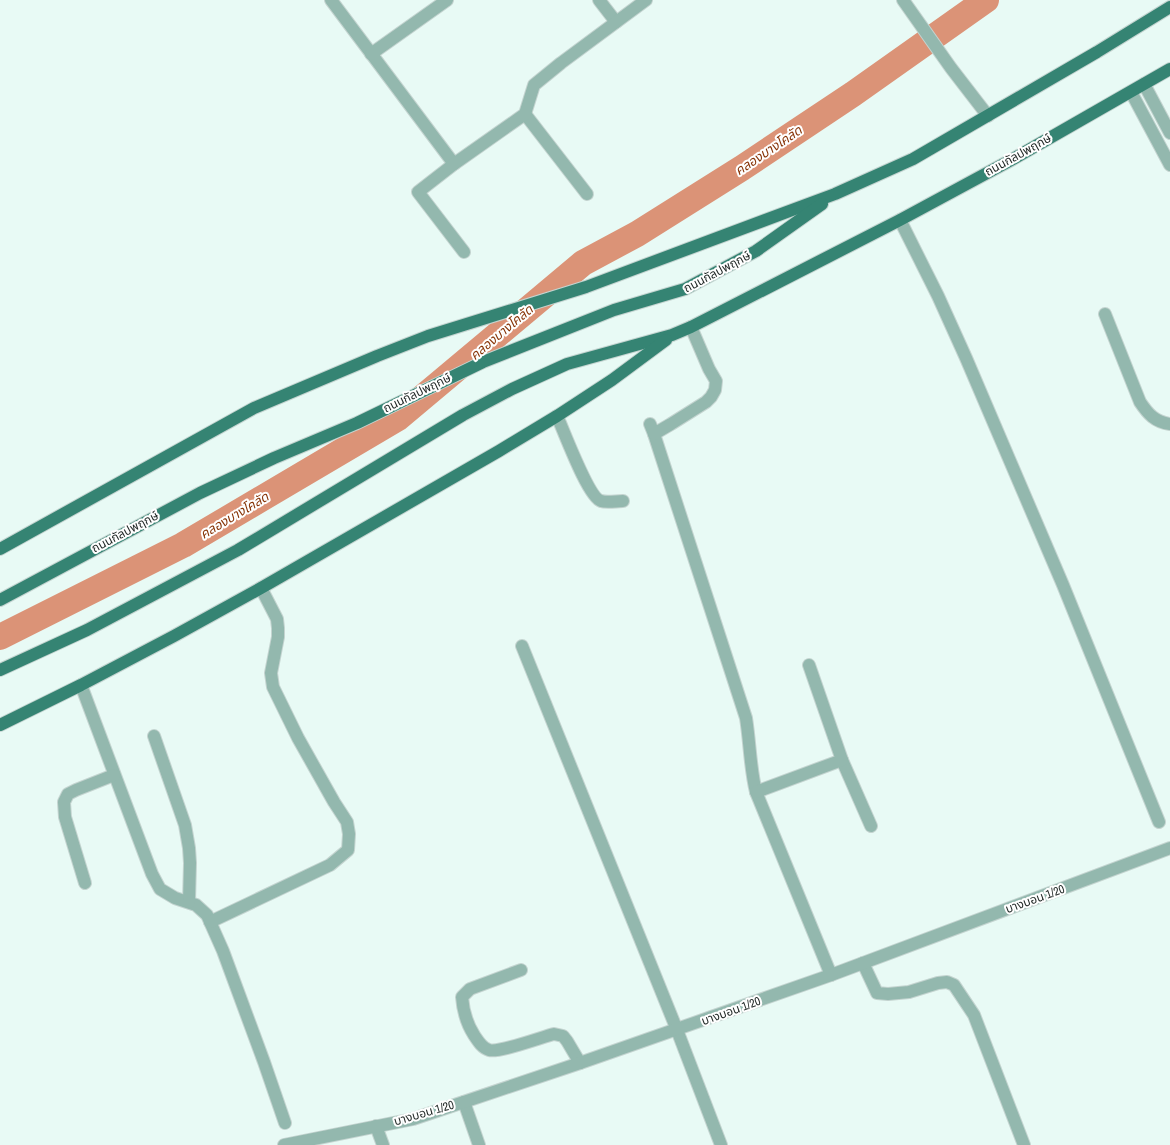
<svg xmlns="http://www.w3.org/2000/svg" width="1170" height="1145" viewBox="0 0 1170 1145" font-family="'Archivo Narrow','Noto Sans Thai',sans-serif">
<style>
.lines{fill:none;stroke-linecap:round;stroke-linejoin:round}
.canal{stroke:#db9377;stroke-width:26}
.lane-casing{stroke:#c4d4d0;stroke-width:14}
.street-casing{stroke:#c4d4d0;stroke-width:14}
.primary-casing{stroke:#c4d4d0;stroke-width:14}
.lane{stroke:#93b8ae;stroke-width:12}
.street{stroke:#93b8ae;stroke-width:12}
.primary{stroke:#358473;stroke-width:12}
.labels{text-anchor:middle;stroke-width:4;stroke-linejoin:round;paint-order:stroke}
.street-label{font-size:12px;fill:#222927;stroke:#fff}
.water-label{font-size:13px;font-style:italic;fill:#863205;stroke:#fff}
</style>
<rect width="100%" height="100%" fill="#e8faf5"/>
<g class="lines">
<polyline class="canal" points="0,637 183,545 398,418 583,263 637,234 742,168 853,94 986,0"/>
<g class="lane-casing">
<g id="lane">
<polyline points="1144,84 1170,133"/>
<polyline points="1131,92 1170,165"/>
<polyline points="900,220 938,296 966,358 1063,585 1159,822"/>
<path d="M1105,314l35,88c8,12 15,20 30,22"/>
<polyline points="863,963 877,993 888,994 909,992 938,983 947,982 954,985 974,1015 1024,1145"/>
</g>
</g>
<g class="street-casing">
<g id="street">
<polyline points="331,0 454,164"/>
<polyline points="599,0 616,22"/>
<polyline points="903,0 951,68 988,116"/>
<polyline points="371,54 447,0"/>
<polyline points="525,114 587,194"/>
<polyline points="464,252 418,192 454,164 525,114 534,85 561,63 646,0"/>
<path d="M557,416c7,15 31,81 44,85 6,2 15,0 22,0"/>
<path d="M650,424l4,10 92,284c4,25 4,50 10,74l75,183"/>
<polyline points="654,434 671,424 706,402 711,397 715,390 716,381 709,369 691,327"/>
<polyline points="522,646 677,1030 721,1145"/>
<polyline points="81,685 152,874 160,889 175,898 196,905 207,915 223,951 264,1062 285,1123"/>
<polyline points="154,736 185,825 189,848 190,863 189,902"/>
<polyline points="842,760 871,826"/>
<polyline points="756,792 842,760 809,665"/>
<polyline points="85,883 65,817 64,802 68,794 76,790 114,775"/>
<polyline points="210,922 330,865 348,850 349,834 347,822 334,802 298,738 273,687 271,673 278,637 278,628 277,619 261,588"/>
<path d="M521,970l-51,19 -8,8c1,13 5,27 12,38 4,6 8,13 15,15 10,3 53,-13 65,-16l9,2 4,5 13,22"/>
<polyline points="464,1102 479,1145"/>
<polyline points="376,1126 383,1145"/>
<polyline points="284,1145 413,1119 580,1063 831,975 1170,848"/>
</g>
</g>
<g class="primary-casing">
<g id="primary">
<polyline points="0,549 254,408 377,356 428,336 586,287 835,194 913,159 1097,52 1170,7"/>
<polyline points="0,600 200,493 274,458 357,423 483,362 614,310 685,289 756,251 822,204"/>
<polyline points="0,670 87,630 238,550 463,415 512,389 567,364 672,335 691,327 900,220 1013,159 1170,69"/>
<polyline points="0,725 81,685 174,636 261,588 499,451 557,416 612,380 666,340"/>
</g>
</g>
<use href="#lane" class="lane"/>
<use href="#street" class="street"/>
<use href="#primary" class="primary"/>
</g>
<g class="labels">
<g class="street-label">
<text transform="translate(1018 155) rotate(-29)" y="4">ถนนกัลปพฤกษ์</text>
<text transform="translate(717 272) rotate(-28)" y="4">ถนนกัลปพฤกษ์</text>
<text transform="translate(417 393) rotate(-26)" y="4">ถนนกัลปพฤกษ์</text>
<text transform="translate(125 532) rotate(-28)" y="4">ถนนกัลปพฤกษ์</text>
<text transform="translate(1035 899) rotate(-20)" y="4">บางบอน 1/20</text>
<text transform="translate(731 1011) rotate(-20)" y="4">บางบอน 1/20</text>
<text transform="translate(424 1113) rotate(-16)" y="4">บางบอน 1/20</text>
</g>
<g class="water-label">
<text transform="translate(768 150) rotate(-34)" y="5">คลองบางโคลัด</text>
<text transform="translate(501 332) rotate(-40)" y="5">คลองบางโคลัด</text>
<text transform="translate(234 515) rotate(-31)" y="5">คลองบางโคลัด</text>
</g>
</g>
</svg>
